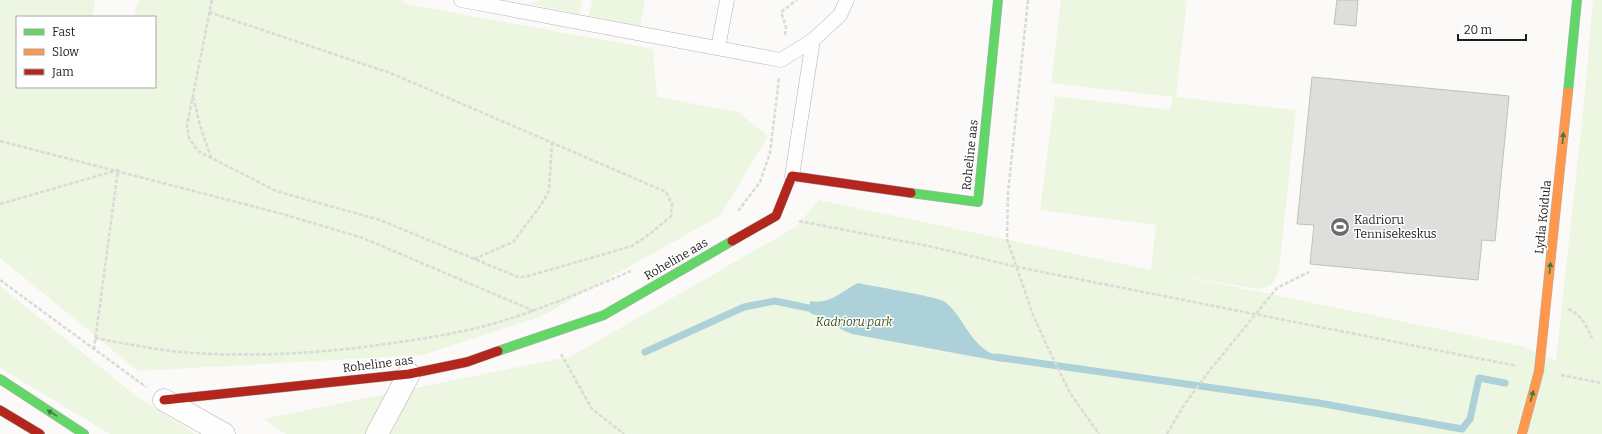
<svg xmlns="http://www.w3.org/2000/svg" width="1602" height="434" viewBox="0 0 1602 434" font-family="Bitter,serif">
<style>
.green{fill:#ecf6e0}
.water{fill:#add1d9}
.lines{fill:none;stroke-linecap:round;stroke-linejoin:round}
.stream{stroke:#add1d9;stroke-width:7}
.building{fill:#dededc;stroke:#c0c0be}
.lane-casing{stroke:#b2b1b0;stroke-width:15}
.street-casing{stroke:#b2b1b0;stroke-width:23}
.fast-casing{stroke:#b2b1b0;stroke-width:10}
.slow-casing{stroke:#b2b1b0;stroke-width:10}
.jam-casing{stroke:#b2b1b0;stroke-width:10}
.path{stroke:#dadad9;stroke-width:2.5;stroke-dasharray:4 2;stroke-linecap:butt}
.lane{stroke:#fefefe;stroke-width:14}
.street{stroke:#fefefe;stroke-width:22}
.fast{stroke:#63d668;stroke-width:9}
.slow{stroke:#ff974d;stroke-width:9}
.jam{stroke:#b3261e;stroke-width:9}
.oneway{fill:#407a42}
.labels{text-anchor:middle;stroke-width:3;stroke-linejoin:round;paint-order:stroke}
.street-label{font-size:12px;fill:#1d1d1b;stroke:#fff}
.poi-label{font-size:12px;fill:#1d1d1b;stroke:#fff;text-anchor:start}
.park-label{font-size:12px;font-style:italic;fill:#3e551d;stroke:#fff}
</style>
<rect width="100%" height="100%" fill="#fbfaf8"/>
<g class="green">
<polygon points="0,0 95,0 92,17 17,17 17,87 155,87 155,17 134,17 139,0 402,0 406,4 653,49 657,97 738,112 768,136 721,215 542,316 423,355 138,371 0,258"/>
<polygon points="540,0 582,0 580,14 530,4"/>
<polygon points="592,0 645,0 640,26 589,16"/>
<polygon points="1061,0 1187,0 1176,97 1296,110 1279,271 1272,285 1258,289 1177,275 1522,346 1556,361 1585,93 1593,0 1602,0 1602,434 286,434 263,419 572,356 797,226 819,200 1151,270 1156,225 1040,210 1055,96 1170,110 1173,97 1051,83"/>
<polygon points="0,286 136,396 195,434 110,434 0,368"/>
</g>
<path class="water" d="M858,283c13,3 82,14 87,19 17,13 23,37 42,49 4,3 12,4 17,6l-1,5 -151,-28c-15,-5 -27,-16 -42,-21v-12c20,4 32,-10 48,-18z"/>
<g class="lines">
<g class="stream">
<polyline points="645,352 744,307 775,301 818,310"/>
<polyline points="996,357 1319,403 1462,429 1470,419 1479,378 1505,383"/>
</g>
</g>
<g class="building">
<polygon points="1337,0 1358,0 1356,26 1334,24"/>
<polygon points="1312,77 1509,96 1495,241 1482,240 1478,280 1310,264 1314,225 1297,224"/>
</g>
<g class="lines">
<g class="lane-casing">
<g id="lane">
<polyline points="461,0 781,60 813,40"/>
<polyline points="718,48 727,0"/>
<polyline points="792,176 813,40 840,15 847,0"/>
</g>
</g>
<g class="street-casing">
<g id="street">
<polyline points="164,400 224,434"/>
<polyline points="377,434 409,374"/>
</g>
</g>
<g class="fast-casing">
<g id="fast">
<polyline points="1568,92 1577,0"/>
<polyline points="911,193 978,202 998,0"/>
<polyline points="498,351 604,315 732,241"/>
<polyline points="0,379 84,434"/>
</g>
</g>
<g class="slow-casing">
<polyline id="slow" points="1522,434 1539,371 1568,92"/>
</g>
<g class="jam-casing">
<g id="jam">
<polyline points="732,241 776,216 792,176 911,193"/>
<polyline points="164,400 409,374 467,362 498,351"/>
<polyline points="0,410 40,434"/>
</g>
</g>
<g class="path">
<polyline points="1028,0 1008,193 1007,239 1033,315 1048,348 1070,393 1099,434"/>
<polyline points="209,12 393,74 666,192 672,204 671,216 651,233 632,246 525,277 518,277 380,220 276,191 198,151 189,138 187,125 212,0"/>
<polyline points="785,35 786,27 781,12 797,0"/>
<polyline points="193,97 201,129 211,157"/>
<polyline points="0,141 279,213 363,238 534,311"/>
<polyline points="0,204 118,170 94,349"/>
<polyline points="738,211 760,182 770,153 779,78"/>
<polyline points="799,221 933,247 1017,267 1517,366"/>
<polyline points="474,259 513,242 541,205 549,191 552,143"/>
<polyline points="0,280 146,387"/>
<path d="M1568,309c13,5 18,17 24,29"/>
<path d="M95,338c33,6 66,13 99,15 65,4 128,0 192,-9 37,-5 74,-11 110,-21 46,-14 91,-33 135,-52"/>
<polyline points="561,354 592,409 624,434"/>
<polyline points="1561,375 1602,383"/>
<polyline points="1167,434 1184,405 1210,370 1277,288 1309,272"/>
</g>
<use href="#lane" class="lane"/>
<use href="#street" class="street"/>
<use href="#fast" class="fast"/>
<use href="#slow" class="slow"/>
<use href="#jam" class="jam"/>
</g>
<defs><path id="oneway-solid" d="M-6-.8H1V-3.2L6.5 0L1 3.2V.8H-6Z"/></defs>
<g class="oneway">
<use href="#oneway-solid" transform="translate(1563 138) rotate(-84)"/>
<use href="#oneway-solid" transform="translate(1550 268) rotate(-84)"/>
<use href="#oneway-solid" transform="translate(1532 396) rotate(-75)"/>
<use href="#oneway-solid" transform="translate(52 413) rotate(-148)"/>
</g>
<defs>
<g id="stadium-disc" transform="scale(1)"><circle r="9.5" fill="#6b6a68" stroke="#fff"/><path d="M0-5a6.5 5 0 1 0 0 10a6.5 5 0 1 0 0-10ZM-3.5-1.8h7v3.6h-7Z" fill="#fff"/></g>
</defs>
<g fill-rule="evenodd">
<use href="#stadium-disc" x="1340" y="227"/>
</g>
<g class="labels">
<g class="street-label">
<text transform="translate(970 155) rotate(-84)" y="4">Roheline aas</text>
<text transform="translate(1543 217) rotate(-84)" y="4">Lydia Koidula</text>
<text transform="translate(676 259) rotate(-30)" y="4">Roheline aas</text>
<text transform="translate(378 364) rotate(-7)" y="4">Roheline aas</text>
</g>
<g class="poi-label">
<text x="1354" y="224">Kadrioru<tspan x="1354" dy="14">Tennisekeskus</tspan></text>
</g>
<g class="park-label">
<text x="854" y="326">Kadrioru park</text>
</g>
</g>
<rect x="16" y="16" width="140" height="72" fill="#ffffff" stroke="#a5a5a4"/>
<rect x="24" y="29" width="20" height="6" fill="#63d668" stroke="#a5a5a4"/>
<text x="52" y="36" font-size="12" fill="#1d1d1b">Fast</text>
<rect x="24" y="49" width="20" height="6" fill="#ff974d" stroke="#a5a5a4"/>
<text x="52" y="56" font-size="12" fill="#1d1d1b">Slow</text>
<rect x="24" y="69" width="20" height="6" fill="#b3261e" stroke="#a5a5a4"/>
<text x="52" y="76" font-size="12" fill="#1d1d1b">Jam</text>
<path d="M1458 34v6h68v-6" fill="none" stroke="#1d1d1b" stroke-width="2"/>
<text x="1464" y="34" font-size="12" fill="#1d1d1b" stroke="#ffffff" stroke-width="3" paint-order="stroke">20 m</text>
</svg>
